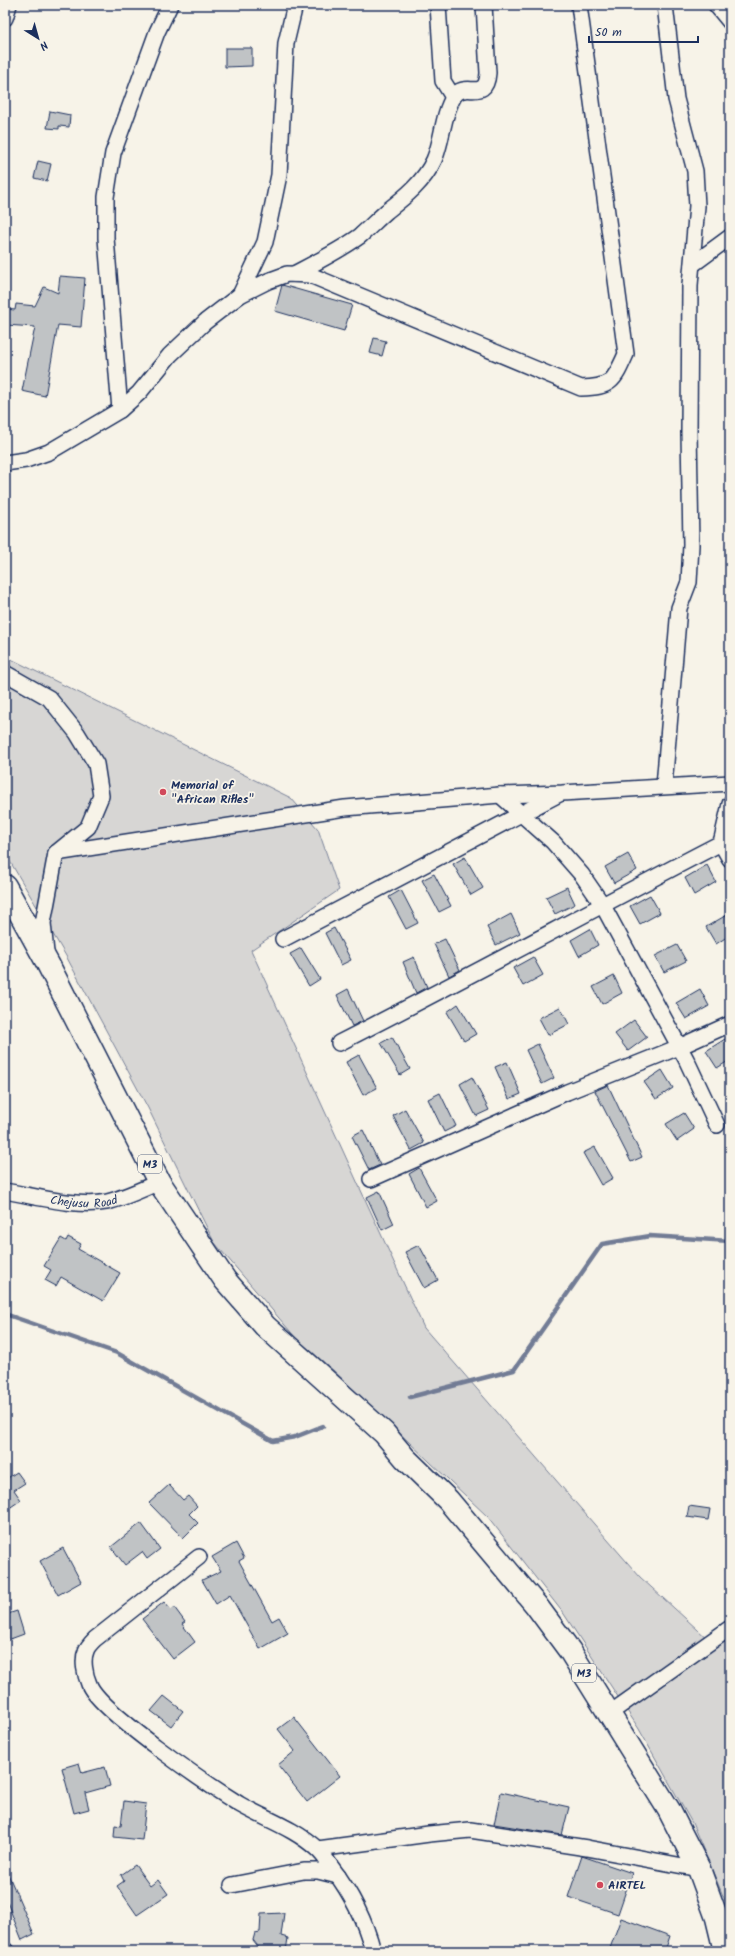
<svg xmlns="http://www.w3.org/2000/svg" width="735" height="1956" viewBox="0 0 735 1956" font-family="Kalam,sans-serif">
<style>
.green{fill:#d7d6d4;stroke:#798299}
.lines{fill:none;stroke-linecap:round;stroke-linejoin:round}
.stream{stroke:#727c95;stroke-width:4.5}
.building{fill:#c0c3c5;stroke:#1b2f5e}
.street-casing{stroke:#1b2f5e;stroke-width:18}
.highway-casing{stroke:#1b2f5e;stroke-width:25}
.street{stroke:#f7f3e8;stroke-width:15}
.highway{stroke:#f7f3e8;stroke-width:22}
.poi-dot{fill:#d1495b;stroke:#f7f3e8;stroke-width:1.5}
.labels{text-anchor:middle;stroke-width:3.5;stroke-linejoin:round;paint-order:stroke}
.shield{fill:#f7f3e8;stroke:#5d6a87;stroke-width:1}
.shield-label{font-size:11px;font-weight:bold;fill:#1b2f5e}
.poi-label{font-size:12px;font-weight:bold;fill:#1b2f5e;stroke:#f7f3e8;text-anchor:start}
.street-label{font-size:12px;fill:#1b2f5e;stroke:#f7f3e8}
</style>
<rect width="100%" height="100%" fill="#f7f3e8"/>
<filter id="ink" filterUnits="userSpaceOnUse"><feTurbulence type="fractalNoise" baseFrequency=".025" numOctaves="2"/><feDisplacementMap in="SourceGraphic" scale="8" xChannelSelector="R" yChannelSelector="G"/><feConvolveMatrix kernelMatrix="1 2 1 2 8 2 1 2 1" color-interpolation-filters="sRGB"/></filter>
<g filter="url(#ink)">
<polygon class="green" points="9,658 291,798 318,829 339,890 251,950 424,1328 640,1577 709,1640 730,1625 730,1912 692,1823 639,1729 564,1614 488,1517 333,1370 296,1338 214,1242 148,1108 66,956 5,853 5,661"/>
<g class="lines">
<g class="stream">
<polyline points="5,1314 117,1353 273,1441 295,1437 323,1426"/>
<polyline points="410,1397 514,1370 602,1244 650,1236 730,1241"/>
</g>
</g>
<g class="building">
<polygon points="225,48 252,48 252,66 225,67"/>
<polygon points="50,111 70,115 69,127 59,126 59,129 47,128"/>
<polygon points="38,161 51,164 47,181 34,178"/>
<polygon points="60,276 85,278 81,327 58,325 45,396 22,391 35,327 5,325 5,309 15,310 16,304 35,306 44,287 58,293"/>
<polygon points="282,285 352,305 344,331 275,311"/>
<polygon points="374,338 386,341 382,356 370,353"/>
<polygon points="628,854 637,870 614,883 605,867"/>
<polygon points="465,857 483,888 471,895 453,864"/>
<polygon points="707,865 716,882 694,895 685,878"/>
<polygon points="434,874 451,906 439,912 422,880"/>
<polygon points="567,887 575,904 555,914 546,897"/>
<polygon points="401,890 418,923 406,929 389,897"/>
<polygon points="650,895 660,913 640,924 630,906"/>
<polygon points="730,913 730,935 716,944 706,927"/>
<polygon points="511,914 520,933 496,945 487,927"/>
<polygon points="334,928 351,960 341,965 325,933"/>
<polygon points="590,929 598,945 579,956 571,940"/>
<polygon points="445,939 460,970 449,976 434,944"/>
<polygon points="677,945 686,961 664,972 655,956"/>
<polygon points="301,948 320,979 309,986 290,954"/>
<polygon points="414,957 427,987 416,993 403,962"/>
<polygon points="533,957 543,975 523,986 513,968"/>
<polygon points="614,976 622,993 602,1004 593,987"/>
<polygon points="348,989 363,1021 352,1026 337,995"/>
<polygon points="700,989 709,1006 686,1019 676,1003"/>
<polygon points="458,1004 476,1034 464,1041 447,1012"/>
<polygon points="560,1007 569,1024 548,1035 539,1018"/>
<polygon points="634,1020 647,1037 628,1051 615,1034"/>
<polygon points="392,1037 410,1069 400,1075 381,1043"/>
<polygon points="725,1039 730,1047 730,1060 717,1068 706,1051"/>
<polygon points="538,1044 554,1078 542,1084 526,1050"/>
<polygon points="359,1055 377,1088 363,1095 346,1062"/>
<polygon points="507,1062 521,1094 509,1099 495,1067"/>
<polygon points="662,1070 673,1088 656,1099 644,1082"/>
<polygon points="472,1077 489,1110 476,1116 460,1084"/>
<polygon points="608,1085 642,1157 631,1162 595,1091"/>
<polygon points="440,1093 456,1126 444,1132 428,1099"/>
<polygon points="405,1109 424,1143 411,1150 393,1116"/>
<polygon points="684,1113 694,1129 677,1141 666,1124"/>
<polygon points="363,1130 380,1165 369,1170 352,1136"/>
<polygon points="595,1147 613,1178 601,1185 583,1153"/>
<polygon points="419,1168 437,1201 426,1207 409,1174"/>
<polygon points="379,1191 394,1224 382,1230 367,1197"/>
<polygon points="68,1237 81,1244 78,1249 120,1273 103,1301 61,1277 56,1286 45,1280 51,1270 44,1266 61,1238 66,1241"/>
<polygon points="419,1245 438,1280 424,1288 405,1252"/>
<polygon points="17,1472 25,1483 14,1490 21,1500 5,1511 5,1477 6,1479"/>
<polygon points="169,1485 183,1500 188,1496 197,1506 189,1514 198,1523 183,1538 149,1503"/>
<polygon points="689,1506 710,1509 708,1520 687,1517"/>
<polygon points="141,1523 160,1549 147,1559 142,1552 125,1565 111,1547"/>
<polygon points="236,1543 244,1558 239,1561 272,1621 279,1617 288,1633 260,1649 230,1595 216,1604 202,1580 221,1571 212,1557"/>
<polygon points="63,1548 81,1582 58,1595 40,1561"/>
<polygon points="164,1602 171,1610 174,1607 185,1622 182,1624 195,1642 173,1659 142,1619"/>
<polygon points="17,1611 24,1634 5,1641 5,1615"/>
<polygon points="164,1696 183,1711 171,1726 151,1711"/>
<polygon points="294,1717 340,1776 307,1802 278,1765 295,1751 278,1729"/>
<polygon points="79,1763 82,1773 105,1767 110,1786 85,1793 89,1809 74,1813 62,1768"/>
<polygon points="501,1792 569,1807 562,1835 494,1824"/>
<polygon points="124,1801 146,1804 142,1840 114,1837 115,1825 121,1826"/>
<polygon points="582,1856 632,1873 618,1914 568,1897"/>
<polygon points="135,1865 150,1886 158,1880 168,1894 137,1915 117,1886 124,1881 121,1875"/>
<polygon points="5,1867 34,1934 22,1940 5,1897"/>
<polygon points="284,1913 281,1936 288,1938 286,1951 257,1951 257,1945 253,1940 255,1933 260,1932 261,1914"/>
<polygon points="621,1918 670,1936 665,1951 609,1951"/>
</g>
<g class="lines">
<g class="street-casing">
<g id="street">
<polyline points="438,5 443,81 453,97"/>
<polyline points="716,5 730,22"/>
<polyline points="5,18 9,5"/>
<polyline points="692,265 730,237"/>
<path d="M294,274c23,-12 45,-23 66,-38 9,-8 18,-17 27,-25 18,-14 37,-29 47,-51 9,-20 8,-45 20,-64 11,-16 32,7 34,-23l-4,-68"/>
<polyline points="240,295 265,242 279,175 286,43 295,5"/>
<polyline points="120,410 106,238 106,197 113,153 157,32 170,5"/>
<path d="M5,463l21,-3 23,-8 71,-42 19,-17 31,-38 35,-33 35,-27 28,-14 19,-7 23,1 271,113c31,-1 33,-7 45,-34l-47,-349"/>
<polyline points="5,673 49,698 77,733 96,764 101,796 88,827 56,853 43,923 46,953"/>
<polyline points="664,786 679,608 689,582 691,545 689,432 690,285 697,206 695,171 676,99 665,5"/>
<polyline points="500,795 553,842 582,875 602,904 686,1059 717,1125"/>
<polyline points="730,804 721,843 730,859"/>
<polyline points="56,853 345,808 500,795 562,793 730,783"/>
<polyline points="283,939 559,794"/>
<path d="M339,1043c128,-65 254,-134 382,-200"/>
<polyline points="371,1179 567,1092 679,1047 730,1024"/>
<path id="s1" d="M5,1191c29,5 74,17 102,11 17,-4 36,-13 52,-20"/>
<path d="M199,1557l-104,82c-3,3 -8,8 -9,12 -4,9 -1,24 3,33 10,27 121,102 150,120 26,15 55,24 78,45 6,5 10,12 15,19 19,25 33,52 41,83"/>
<polyline points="610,1713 730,1628"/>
<polyline points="318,1849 429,1834 470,1830 587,1848 699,1869"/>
<polyline points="232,1885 304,1871 318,1871 338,1876"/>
<polyline points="5,1950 6,1951"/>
</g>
</g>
<g class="highway-casing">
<polyline id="highway" points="5,886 48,964 159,1182 225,1280 265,1326 384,1433 405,1458 448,1500 536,1605 570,1651 669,1810 699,1869 717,1918 725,1951"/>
</g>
<use href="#street" class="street"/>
<use href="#highway" class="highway"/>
</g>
</g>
<g class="poi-dot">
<circle cx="163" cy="792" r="4"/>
<circle cx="600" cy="1885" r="4"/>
</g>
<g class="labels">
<g class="shield">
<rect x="138" y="1155" width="24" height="18" rx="3"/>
<rect x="572" y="1664" width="24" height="18" rx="3"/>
</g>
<g class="shield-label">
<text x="150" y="1168">M3</text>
<text x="584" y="1677">M3</text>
</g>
<g class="poi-label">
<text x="171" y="789">Memorial of<tspan x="171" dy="14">"African Rifles"</tspan></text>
<text x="608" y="1889">AIRTEL</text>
</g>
<g class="street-label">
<text dy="4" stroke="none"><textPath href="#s1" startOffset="80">Chejusu Road</textPath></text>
</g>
</g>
<rect width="735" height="1956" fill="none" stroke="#f7f3e8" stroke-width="20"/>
<rect x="10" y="10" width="715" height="1936" fill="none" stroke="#1b2f5e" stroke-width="1.5" filter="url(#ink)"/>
<g transform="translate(38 38) rotate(143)" stroke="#f7f3e8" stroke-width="3" paint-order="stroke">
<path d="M0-3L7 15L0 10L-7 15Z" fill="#1b2f5e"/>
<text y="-6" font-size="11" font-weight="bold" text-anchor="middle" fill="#1b2f5e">N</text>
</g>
<path d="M589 36v6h109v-6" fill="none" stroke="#1b2f5e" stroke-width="2"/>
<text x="595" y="36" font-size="12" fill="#1b2f5e" stroke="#f7f3e8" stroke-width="3" paint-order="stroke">50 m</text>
</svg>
